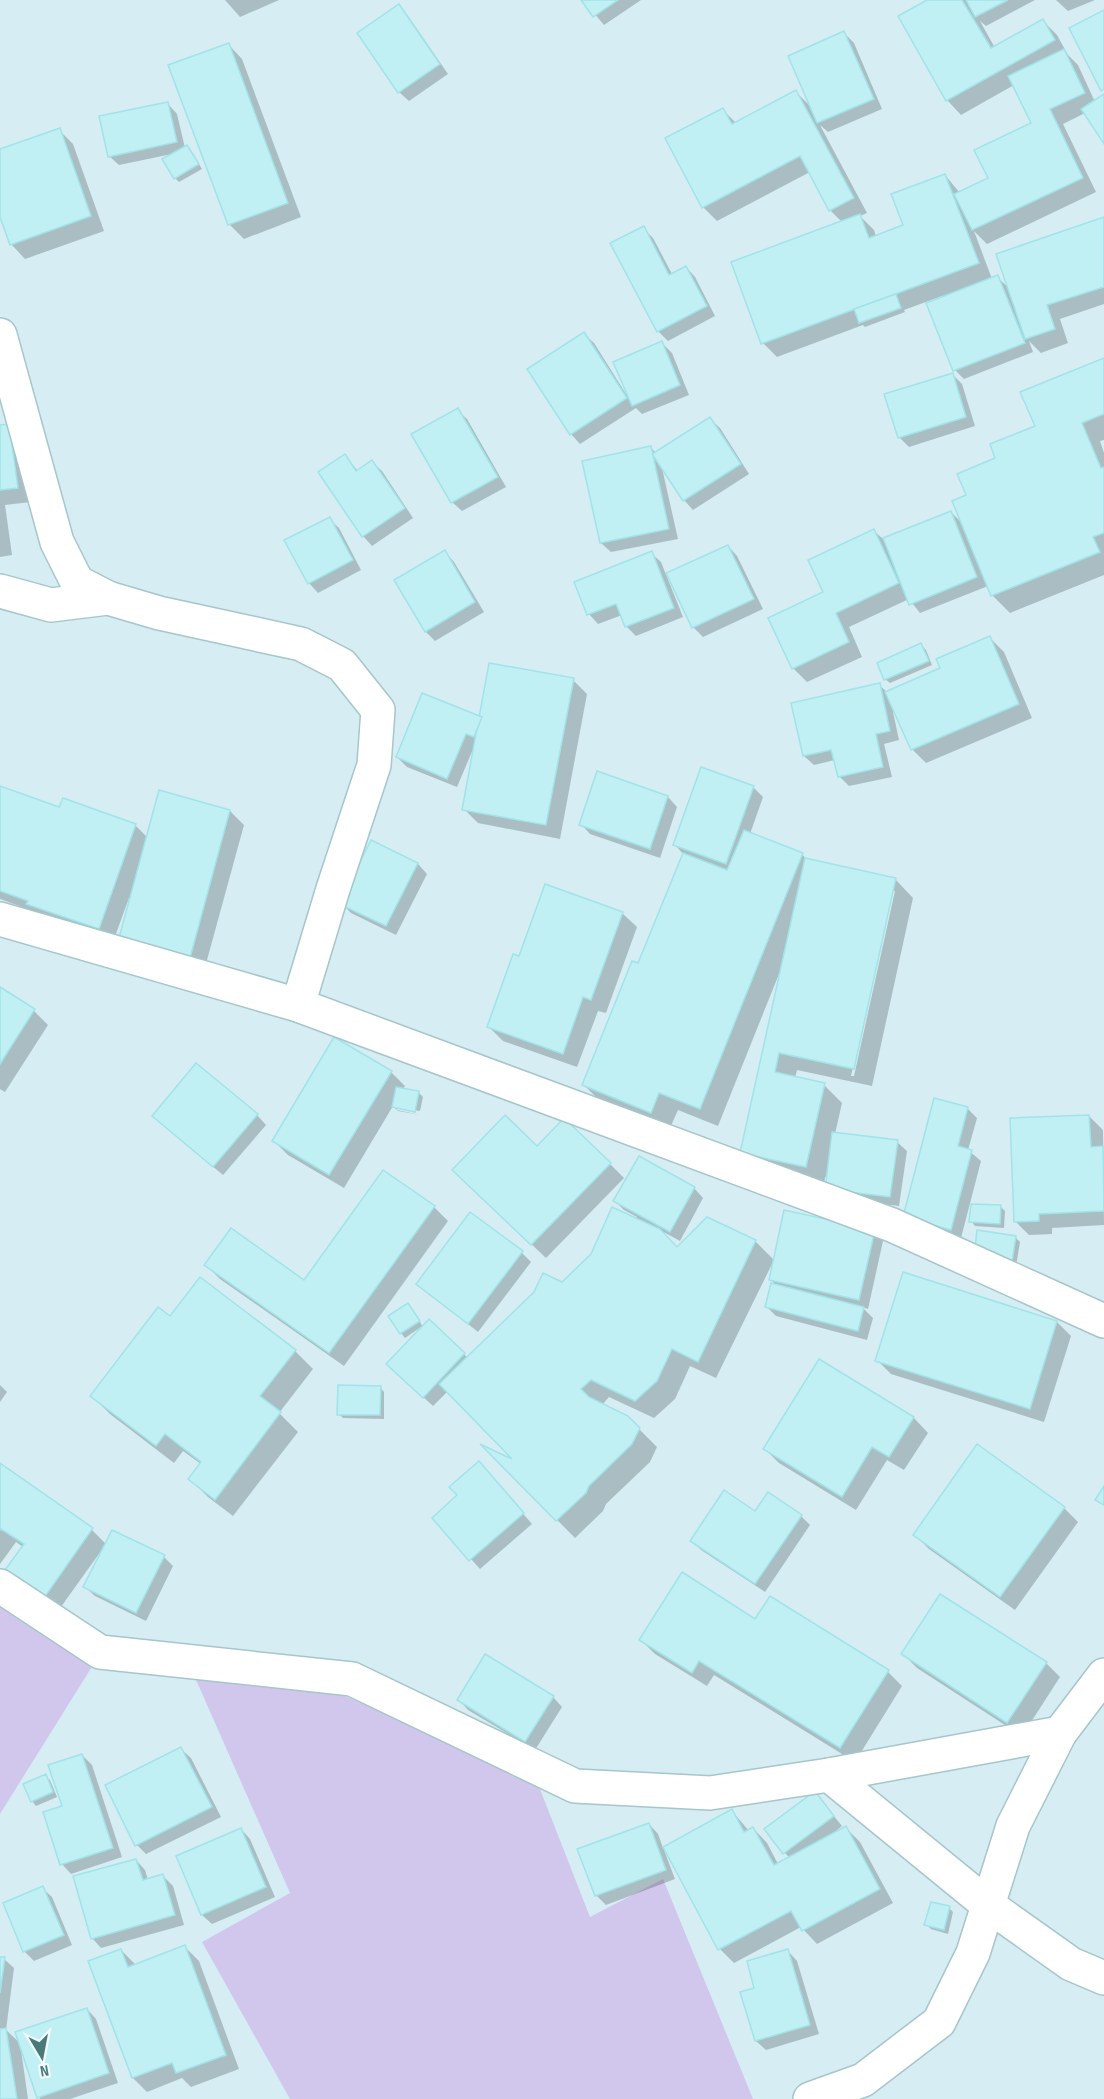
<svg xmlns="http://www.w3.org/2000/svg" width="1104" height="2099" viewBox="0 0 1104 2099" font-family="'Sofia Sans Condensed',sans-serif">
<style>
.residential{fill:#d5edf3}
.green{fill:#d1c7ed}
.shadow{fill:#0003;fill-rule:evenodd}
.building{fill:#c0f0f4;stroke:#a0e3e8;stroke-width:1.5}
.lines{fill:none;stroke-linecap:round;stroke-linejoin:round}
.minor-casing{stroke:#a6c6ca;stroke-width:36}
.minor{stroke:#fff;stroke-width:33}
</style>
<rect width="100%" height="100%" fill="#eaf8fd"/>
<rect class="residential" x="0" y="0" width="1104" height="2099"/>
<g class="green">
<polygon points="0,1601 93,1665 0,1814"/>
<polygon points="193,1673 322,1687 400,1719 455,1748 538,1784 590,1917 663,1879 753,2099 290,2099 202,1942 290,1893"/>
</g>
<g class="shadow">
<polygon points="225,0 279,0 240,17"/>
<polygon points="583,0 641,0 604,25"/>
<polygon points="930,0 1035,0 986,26 980,21 995,48 1043,21 1057,35 1068,55 1078,65 1095,102 1104,96 1104,142 1085,113 1063,124 1096,192 987,244 974,231 992,279 997,277 1009,288 1104,218 1104,304 1060,319 1068,343 1041,353 1029,341 1033,352 964,379 955,370 942,296 904,310 905,312 865,327 863,325 777,357 763,343 843,223 830,210 810,172 717,221 703,207 723,110 736,123 796,92 812,108 844,33 854,43 882,109 828,132 820,125 867,213 860,216 874,230 876,237 905,226 945,175 960,193 990,179 1033,124 1014,85 961,115 947,100 900,17"/>
<polygon points="1056,0 1095,0 1068,11"/>
<polygon points="399,6 408,16 448,74 409,101 399,92"/>
<polygon points="228,44 242,59 301,217 244,239 229,224 170,66"/>
<polygon points="168,104 177,114 185,148 187,146 191,151 202,169 179,182 175,178 172,154 119,165 109,156"/>
<polygon points="59,130 73,144 104,231 25,259 11,244 0,213 0,151"/>
<polygon points="643,228 653,238 672,274 686,267 695,277 715,316 668,341 658,331"/>
<polygon points="584,334 594,343 626,394 662,343 672,353 689,395 642,414 636,408 580,444 571,434"/>
<polygon points="1104,360 1104,440 1100,441 1104,453 1104,575 1010,613 992,595 988,586 920,613 909,599 849,627 862,657 807,682 793,668 825,593 874,531 883,539 951,512 963,524 968,496 997,459 1036,427"/>
<polygon points="952,374 962,384 975,426 909,447 899,437"/>
<polygon points="457,410 467,419 506,487 462,511 452,502"/>
<polygon points="710,419 720,428 749,474 693,510 684,500 662,468 678,539 611,552 601,543 650,447 656,453"/>
<polygon points="9,426 31,502 5,505 12,555 0,557 0,427"/>
<polygon points="345,456 358,471 372,462 382,471 413,518 372,546 363,536"/>
<polygon points="329,519 339,528 361,570 318,593 309,583"/>
<polygon points="728,546 737,556 763,609 703,637 693,627 668,573"/>
<polygon points="445,552 454,562 484,612 435,641 426,632 396,581"/>
<polygon points="651,553 661,562 683,617 636,636 626,626 622,615 598,624 589,614"/>
<polygon points="990,638 1004,652 1032,718 926,763 912,749 892,707 899,740 884,744 892,777 849,786 839,776 835,760 814,765 804,756 879,685 887,692 942,669"/>
<polygon points="921,645 926,650 932,665 890,683 885,679"/>
<polygon points="573,680 587,694 560,839 478,823 464,809 474,747 457,787 407,767 397,757 480,718"/>
<path d="M753,787l10,10 -13,37 52,20 6,7 87,18 18,19 -41,188 -75,-16 -2,8 29,7 18,18 -7,31 62,8 10,9 -8,55 -63,-8 -8,-21h-3l-1,7 -82,-31 39,-179h-2l-61,152 -40,-16 -9,20 -67,-27 -18,-18 55,-120 45,-110 -9,-10zM892,891h3l-41,185h-3z"/>
<polygon points="0,788 60,809 135,825 148,838 230,811 244,825 204,971 131,898 129,898 113,942 42,918 36,912 0,899"/>
<polygon points="668,797 677,807 660,858 590,834 581,824"/>
<polygon points="372,842 418,864 427,874 396,935 351,913 341,903"/>
<polygon points="622,913 637,927 606,1013 598,1011 577,1067 503,1041 489,1027 519,958"/>
<polygon points="0,989 34,1011 48,1025 5,1092 0,1089"/>
<polygon points="391,1072 405,1086 403,1089 419,1093 423,1097 420,1111 397,1107 397,1110 420,1115 398,1111 393,1106 344,1188 288,1155 274,1141"/>
<polygon points="967,1108 977,1118 968,1150 981,1161 961,1238 914,1226"/>
<polygon points="257,1115 266,1125 223,1175 163,1125"/>
<polygon points="1089,1116 1103,1130 1104,1225 1052,1228 1052,1234 1029,1235 1015,1221"/>
<polygon points="537,1148 610,1164 624,1178 546,1258 468,1184"/>
<polygon points="694,1188 703,1198 680,1241 660,1230 677,1249 708,1219 755,1241 774,1260 716,1378 690,1366 675,1399 654,1418 609,1397 602,1405 627,1417 657,1447 650,1462 606,1504 603,1511 575,1538 488,1450 518,1463 448,1391 433,1406 398,1374 421,1327 405,1338 401,1333 412,1310 423,1327 429,1321 468,1358 562,1283 635,1219 637,1217 624,1210 615,1201"/>
<polygon points="434,1207 448,1221 344,1366 220,1279 206,1265 304,1282"/>
<polygon points="1001,1207 1005,1211 1004,1228 975,1226 971,1221"/>
<polygon points="874,1232 883,1241 868,1309 862,1307 873,1318 867,1340 776,1316 767,1307 777,1286 770,1279"/>
<polygon points="1015,1237 1020,1242 1016,1266 980,1261"/>
<polygon points="522,1253 531,1262 478,1332 418,1284"/>
<polygon points="170,1318 295,1351 313,1369 279,1413 298,1432 233,1516 208,1497 190,1479 201,1464 183,1451 174,1463 110,1414 92,1396"/>
<polygon points="1057,1322 1071,1336 1044,1422 891,1374 877,1360"/>
<polygon points="819,1361 914,1418 928,1433 904,1470 887,1460 856,1510 779,1463 765,1449"/>
<polygon points="0,1385 7,1392 0,1402"/>
<polygon points="380,1387 384,1392 384,1419 343,1418 339,1414"/>
<polygon points="0,1465 92,1530 106,1544 164,1557 173,1566 146,1621 95,1596 85,1587 102,1552 101,1551 58,1611 21,1584 23,1547 16,1542 0,1564"/>
<polygon points="488,1473 532,1524 480,1569 471,1559"/>
<polygon points="1064,1508 1078,1522 1015,1610 929,1549 915,1535"/>
<polygon points="755,1513 801,1516 810,1525 765,1592 701,1550 692,1541"/>
<polygon points="756,1621 888,1672 902,1686 855,1762 714,1675 707,1686 655,1654 641,1640"/>
<polygon points="903,1654 1046,1663 1060,1677 1022,1736 917,1668"/>
<polygon points="553,1697 562,1707 535,1750 468,1710 459,1700"/>
<polygon points="181,1749 191,1758 221,1817 146,1854 137,1845"/>
<polygon points="82,1755 92,1765 122,1857 71,1874 62,1864 64,1807"/>
<polygon points="45,1776 50,1780 57,1797 36,1806 32,1801"/>
<polygon points="815,1793 842,1826 837,1830 838,1831 845,1827 860,1842 893,1903 817,1944 801,1927 734,1963 720,1949 666,1849 664,1850 675,1879 606,1905 596,1895 649,1824 658,1834 663,1848 732,1811 749,1831 753,1828 767,1843 778,1864 790,1858 785,1853"/>
<polygon points="241,1829 250,1839 275,1897 212,1924 202,1915 178,1857"/>
<polygon points="136,1860 145,1870 148,1880 163,1876 173,1886 184,1925 101,1948 92,1938"/>
<polygon points="42,1888 52,1897 72,1945 34,1961 24,1951"/>
<polygon points="949,1908 953,1912 948,1934 931,1929 926,1924"/>
<polygon points="185,1947 199,1961 239,2069 191,2087 182,2078 147,2092 133,2078 121,1950 136,1965"/>
<polygon points="788,1951 797,1961 819,2034 766,2050 756,2041 756,1989"/>
<polygon points="0,1958 4,1959 14,1968 6,2030 21,2044 87,2009 96,2019 118,2083 70,2099 40,2099 22,2050 21,2050 28,2099 0,2099 0,2030 6,2028 0,2028"/>
</g>
<g class="building">
<polygon points="581,0 618,0 593,17"/>
<polygon points="927,0 962,0 991,48 1043,19 1055,40 946,101 898,16"/>
<polygon points="966,0 1008,0 975,17"/>
<polygon points="399,4 440,64 398,93 357,33"/>
<polygon points="1104,10 1104,89 1101,91 1069,28"/>
<polygon points="844,31 874,99 817,123 788,56"/>
<polygon points="229,43 288,203 228,225 168,65"/>
<polygon points="1064,49 1085,93 1050,109 1083,178 972,230 954,194 988,178 974,150 1031,123 1008,76"/>
<polygon points="796,90 854,198 829,211 800,156 702,208 665,138 723,108 732,124"/>
<polygon points="1104,94 1104,144 1081,109"/>
<polygon points="168,102 177,142 108,157 99,116"/>
<polygon points="60,128 91,216 10,245 0,217 0,149"/>
<polygon points="187,145 199,164 174,179 162,159"/>
<polygon points="945,174 979,263 761,344 731,262 860,214 869,238 903,225 891,194"/>
<polygon points="1104,217 1104,287 1047,305 1055,329 1025,339 996,254"/>
<polygon points="644,226 669,275 686,266 707,306 657,332 610,243"/>
<polygon points="998,275 1025,343 953,371 926,303"/>
<polygon points="896,294 901,308 859,323 854,309"/>
<polygon points="584,332 627,398 570,435 527,369"/>
<polygon points="662,341 680,385 632,406 613,362"/>
<polygon points="1104,358 1104,414 1082,423 1101,468 1104,467 1104,533 1093,537 1100,552 991,596 952,501 966,495 957,474 995,458 990,444 1035,426 1020,392"/>
<polygon points="953,373 966,417 898,438 884,394"/>
<polygon points="458,408 498,477 451,503 411,434"/>
<polygon points="710,417 741,464 683,501 652,454"/>
<polygon points="9,424 18,488 0,490 0,425"/>
<polygon points="651,446 669,529 600,543 582,461"/>
<polygon points="345,454 356,471 372,460 405,508 362,537 318,472"/>
<polygon points="951,511 977,577 909,605 883,538"/>
<polygon points="330,517 353,560 308,584 284,540"/>
<polygon points="874,529 899,583 836,613 849,642 792,669 768,618 823,592 808,560"/>
<polygon points="728,545 754,599 692,628 666,573"/>
<polygon points="445,550 475,602 425,632 394,580"/>
<polygon points="652,551 674,608 625,627 616,604 587,615 574,582"/>
<polygon points="990,636 1019,704 911,750 885,692 940,668 936,659"/>
<polygon points="921,643 929,661 884,680 877,663"/>
<polygon points="489,663 574,678 546,825 462,810"/>
<polygon points="880,683 890,731 876,734 883,767 838,777 831,750 803,756 791,703"/>
<polygon points="422,693 482,717 474,737 466,734 447,779 396,757"/>
<polygon points="701,767 754,786 726,864 673,845"/>
<polygon points="597,771 668,796 650,849 579,825"/>
<polygon points="0,786 59,807 63,798 136,824 99,929 26,904 28,901 0,891"/>
<polygon points="159,790 230,810 190,958 119,938"/>
<polygon points="744,830 803,853 700,1109 659,1093 651,1113 582,1085 632,961 638,963 683,853 727,870"/>
<polygon points="371,840 418,863 386,926 339,904"/>
<polygon points="805,858 896,878 854,1069 779,1053 775,1072 825,1083 806,1167 740,1153"/>
<polygon points="545,884 623,912 591,1000 583,997 563,1054 487,1027 513,954 519,956"/>
<polygon points="0,987 35,1009 0,1064"/>
<polygon points="334,1037 392,1071 329,1175 272,1141"/>
<polygon points="196,1063 258,1114 213,1167 152,1116"/>
<polygon points="396,1087 419,1091 415,1112 392,1107"/>
<polygon points="934,1098 968,1107 958,1146 972,1150 951,1230 903,1217"/>
<polygon points="505,1115 537,1146 564,1118 611,1163 531,1245 452,1170"/>
<polygon points="1089,1115 1091,1147 1103,1146 1104,1211 1039,1214 1039,1221 1014,1222 1010,1118"/>
<polygon points="832,1132 898,1140 890,1197 825,1189"/>
<polygon points="639,1156 695,1187 670,1232 613,1201"/>
<polygon points="383,1170 435,1206 329,1353 204,1265 231,1228 304,1280"/>
<polygon points="971,1204 1001,1205 1000,1224 969,1222"/>
<polygon points="612,1207 660,1229 677,1247 707,1217 756,1240 698,1362 672,1349 657,1381 635,1401 591,1380 581,1389 589,1397 628,1416 640,1428 632,1444 589,1486 586,1493 556,1521 480,1444 512,1459 439,1384 534,1292 543,1273 562,1282 591,1254"/>
<polygon points="784,1210 875,1230 859,1300 769,1280"/>
<polygon points="470,1212 523,1251 468,1324 416,1284"/>
<polygon points="977,1230 1016,1236 1012,1262 974,1257"/>
<polygon points="903,1272 1057,1321 1030,1409 875,1361"/>
<polygon points="200,1277 296,1350 260,1396 281,1412 215,1500 188,1479 201,1462 165,1434 156,1446 90,1396 158,1307 170,1316"/>
<polygon points="771,1283 864,1307 858,1331 765,1307"/>
<polygon points="408,1303 420,1321 400,1334 388,1316"/>
<polygon points="429,1319 465,1353 423,1398 386,1364"/>
<polygon points="819,1359 914,1417 889,1457 872,1447 842,1497 763,1449"/>
<polygon points="338,1385 381,1386 380,1415 337,1415"/>
<polygon points="977,1444 1065,1507 1000,1597 913,1535"/>
<polygon points="479,1461 524,1513 469,1561 432,1518 457,1495 449,1487"/>
<polygon points="0,1463 93,1528 44,1598 5,1570 24,1544 1,1529 0,1530"/>
<polygon points="1104,1486 1104,1505 1095,1500"/>
<polygon points="724,1490 755,1511 768,1492 802,1515 755,1584 690,1541"/>
<polygon points="112,1530 165,1555 136,1613 83,1587"/>
<polygon points="682,1572 755,1619 770,1596 889,1670 840,1748 699,1661 692,1673 639,1640"/>
<polygon points="940,1594 1047,1662 1007,1723 901,1654"/>
<polygon points="485,1654 554,1696 525,1742 457,1700"/>
<polygon points="181,1747 212,1807 135,1846 105,1785"/>
<polygon points="82,1754 113,1848 60,1865 43,1812 62,1806 48,1765"/>
<polygon points="46,1774 53,1792 31,1802 23,1784"/>
<polygon points="815,1791 834,1816 783,1854 764,1829"/>
<polygon points="732,1809 744,1832 753,1827 774,1865 846,1826 880,1889 802,1931 791,1911 718,1950 663,1847"/>
<polygon points="649,1823 666,1870 595,1896 577,1849"/>
<polygon points="241,1828 266,1887 201,1915 176,1856"/>
<polygon points="136,1859 143,1880 163,1874 175,1915 91,1939 73,1876"/>
<polygon points="43,1886 64,1935 23,1952 3,1903"/>
<polygon points="931,1902 950,1906 944,1930 924,1925"/>
<polygon points="185,1945 226,2055 176,2073 172,2063 132,2078 88,1961 121,1949 128,1967"/>
<polygon points="788,1949 810,2025 755,2041 740,1992 754,1988 747,1961"/>
<polygon points="0,1957 5,1957 0,1993"/>
<polygon points="87,2008 109,2073 37,2098 15,2032"/>
<polygon points="6,2028 17,2099 0,2099 0,2029"/>
</g>
<g class="lines">
<g class="minor-casing">
<g id="minor">
<polyline points="0,335 57,542 77,582 108,598 159,613 301,644 342,665 378,710 374,765 333,889 298,1005"/>
<polyline points="0,591 51,605 108,598"/>
<polyline points="0,919 298,1005 892,1225 1104,1321"/>
<polyline points="0,1586 100,1652 352,1679 575,1786 710,1793 829,1775 988,1905 1071,1964 1104,1978"/>
<polyline points="829,1775 1060,1733"/>
<polyline points="810,2099 863,2080 939,2022 973,1953 1013,1826 1060,1733 1104,1675"/>
</g>
</g>
<use href="#minor" class="minor"/>
</g>
<g transform="translate(42 2057) rotate(170)" stroke="#f1fbff" stroke-width="4.5" paint-order="stroke">
<path d="M0-4.5L10 22L0 15L-10 22Z" fill="#4b797a"/>
<text y="-9" font-size="16" font-weight="bold" text-anchor="middle" fill="#4b797a">N</text>
</g>
</svg>
